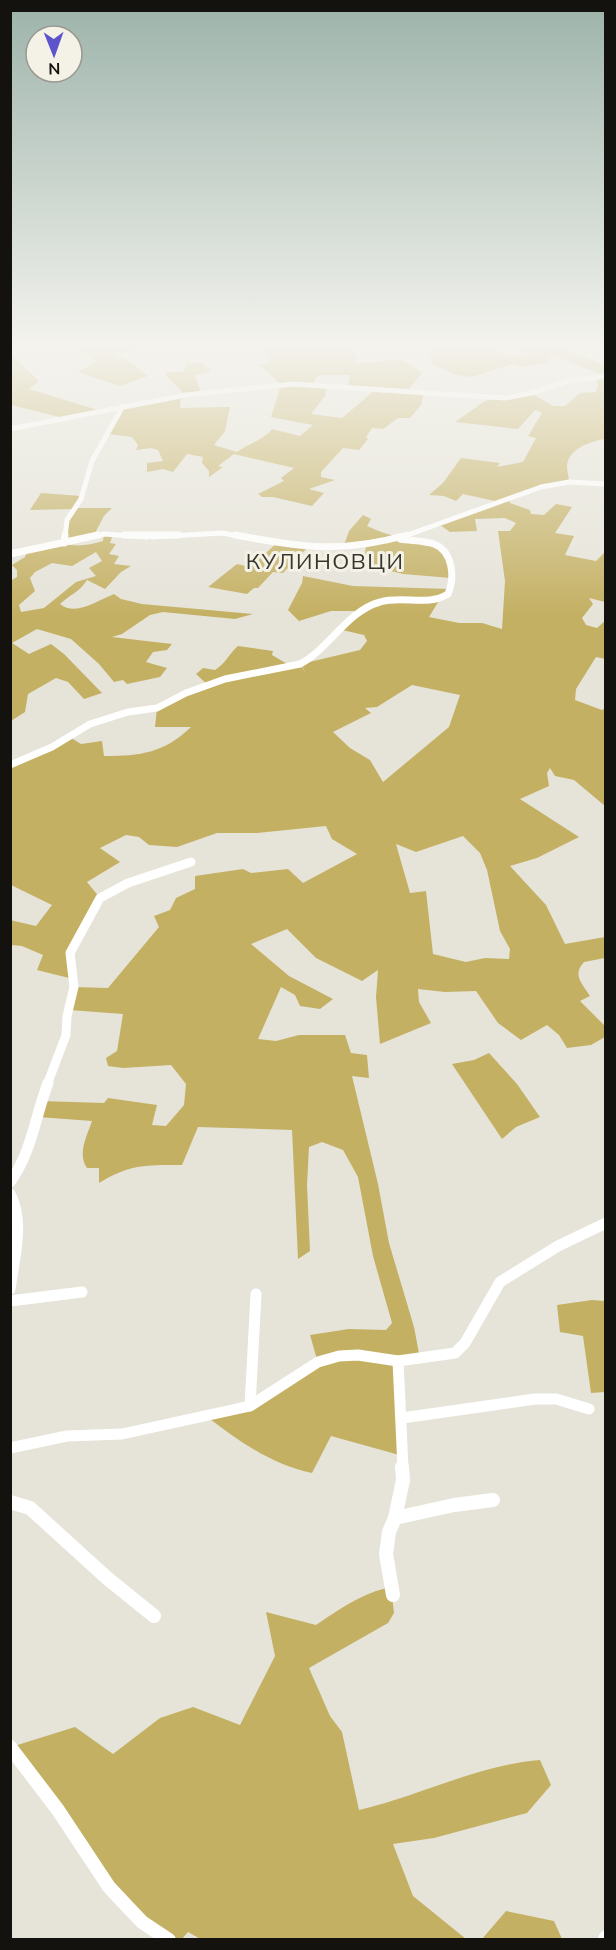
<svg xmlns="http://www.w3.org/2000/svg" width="616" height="1950" viewBox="0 0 616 1950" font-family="Mulish,sans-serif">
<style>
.green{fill:#c4b063;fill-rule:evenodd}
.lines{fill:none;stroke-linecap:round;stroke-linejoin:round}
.minor-far4{stroke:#fff;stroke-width:5}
.minor-far3{stroke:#fff;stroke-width:7}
.minor-far2{stroke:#fff;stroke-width:9}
.minor-far1{stroke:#fff;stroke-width:11}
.minor{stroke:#fff;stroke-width:14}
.labels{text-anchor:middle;stroke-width:6;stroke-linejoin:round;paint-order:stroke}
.far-quarter-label{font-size:22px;letter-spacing:1.5px;fill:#38352d;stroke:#f4f1e6}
</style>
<rect width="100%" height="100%" fill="#e6e4d9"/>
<g class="green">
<polygon points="67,343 153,343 155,347 114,354 132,363 148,376 120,386 78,372 96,362"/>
<path d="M262,343h90l5,21 45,-5 20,14 -15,18 17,1 -3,13 -11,13h-12l-15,11 -11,-1 -6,9 2,2 -9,11 -16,-2 -22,24v5l14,3 -26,9 15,4 -12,13 -39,-9h-11l-4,-3 26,-13 -3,-3 13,-10 -60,-14 -16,12 5,1 -14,10v-6l-7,-8 1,-6 -16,-3 -14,18 -10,-3 -16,3v-9l16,-2 -5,-11 -7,-2 -15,2 2,-5 -6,-8 -24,-3 15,-28 58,-10 -1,12 50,-1 -5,24 -11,14 23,7c12,-9 27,-12 35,-23l28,7 13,-11 -42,-8 10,-32 -22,-21 10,-1 -3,-13zM318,375h32l-2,12 27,3 -33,28 -31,-4 14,-18 2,-10 -15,-1z"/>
<path d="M425,343c18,0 39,-3 58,0 17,3 20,18 44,12l-16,-12h41l53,22v74c-14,2 -37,10 -38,27 0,5 2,11 2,16l-61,15 2,6 20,7 1,4 13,1 12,-11 16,3 -17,26 19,3 -9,19 31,6 9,-9v50l-16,-4 4,6 -11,14 4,7 11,3 8,-7v38l-9,-2 -20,32 -1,11 27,10 3,-2v98l-31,-26 -19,-4 -5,-8 -3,5 2,13 -29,13 59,38 -42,21 -27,8 36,39 19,39 40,-7v21l-21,4c-12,13 -2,21 6,34l-10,5 25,25v11l-14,8 -24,3 -8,-13 -12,-10 -26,15 -23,-17 -22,-32 -31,1 -27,-3 1,13 12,21 -51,21 -4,-47 2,-27 -16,11 -46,-23 -29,-29 -36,15 38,32 44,23 -13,10 -20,-3 -5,-11 -14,-8 -23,52 18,2 23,-6h46l6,18 16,2 2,23 -17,-2 26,108 11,59 25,84 6,32 -21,2 4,95 -72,-20 -19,37c-40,-8 -75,-33 -106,-57l44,-10 68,-43 -8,-28 39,-6 37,1 6,-7 -19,-67 -15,-79 -15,-27 -21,-8 -13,5 -2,38 3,66 -12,8 -6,-129 -94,-3 -16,38c-36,0 -52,-1 -83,18v-15h-12c-10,-14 0,-32 5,-47l-54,-4 3,-16 63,2 4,-5 49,7 -5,20 14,1 18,-21 2,-21 -15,-19 -48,3 -15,-2 -2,-8 11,-7 6,-37 -54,-4 5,-23 34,1 51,-61 -5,-11 16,-6 6,-12 19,-9v-13l48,-7 8,4 37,-4 15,14 54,-29 -25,-15 -6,-13 -69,7h-40l-40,14 -28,-2 -10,-8 -13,-2 -26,13 20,14 -33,20 13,16 -30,55 3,26 -36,-9 6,-15 -21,-9 -11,-1 -1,-25 26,6 16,-21 -41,-20v-120l57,-29 13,8 21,-3 2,15c37,0 60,-3 87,-29h-36l2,-19 52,-22 -13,-12 7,-6 12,2c10,-6 14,-16 23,-24l35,5 -1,4 17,10 11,-1 5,8 -4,-8 59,-14 7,-9 -3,-6 -26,-6 22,-18h-29l-32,10 -11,-11 14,-27 1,-7 50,10 97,3 -10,10 -11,18 30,6h23l20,6 3,-48 -7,-50h12l6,-8 -11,-5 -30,1 2,12 -27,1 -10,-7 55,-24 -32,-7 -7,7 -12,-5 -15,-1 14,-12 18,-25 39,5 -3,4 26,-5 13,-24 -8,-2 14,-23 -7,-3 -17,19 -63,-7 30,-21 12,-3 34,-5 22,13h12l15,-13 16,-1 2,-7 -2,-9 8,-1 -52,-20 -4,8 -25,4 -11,-3 -40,13 -15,-2 -26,-11 1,-6 -3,-2 4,-4zM412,685l48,10 -11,32 -66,55 -13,-22 -20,-12 -17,-16 38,-19 -6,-5 12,-1zM463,836l17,17 7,17 13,61 10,18 -1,10 -24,-1 -19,4 -33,-8 -7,-63 -16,2 -14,-49 20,8z"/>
<polygon points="10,353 39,381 29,389 101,411 64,418 11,405"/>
<polygon points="202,362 206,368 211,368 209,372 195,375 201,393 185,395 164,373 184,371 187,364"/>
<path d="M41,493l40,3 -6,12h37l-8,8 -10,19 -29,9c13,3 25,1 38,-3l1,-7h9l-3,9 6,1 -7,10 10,2 -5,8 17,2 -10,6 -16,17 -18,-9c-7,12 -18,15 -27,24 16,13 38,-4 54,-10l7,5 21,5 111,10 -18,5 -72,-7 -13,3 -28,19 -10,3 60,7 -5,6 -14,2 -7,10 21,6 -7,9 -33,7 -4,-4 -9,2 -15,-18 -28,-25 -34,-10 -25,14 17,11 22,-10 13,10 38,39 -18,6 -16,-17 -12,-4 -28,16 -3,18 -14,9 -1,-140 7,-4v-7l-5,-5 13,-8 2,-6 37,-8 3,-23 7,-11 -44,1zM96,552l6,9 -13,7 7,8 -20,6 -32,26 -23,4 -2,-7 16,-14 -5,-13 5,-6 17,-9 20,3z"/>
<path d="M363,515l8,4 -4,7c23,11 45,14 69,18l13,15 2,19 -48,-4 -42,-10 4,-10 1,-9 -23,3 6,-17z"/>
<polygon points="277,543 307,548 283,573 273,572 258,588 254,588 247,594 208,587 237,564 250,567"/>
<polygon points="489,1053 517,1084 540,1117 516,1127 502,1139 452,1064 474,1060"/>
<polygon points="592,1300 605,1301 605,1392 591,1393 583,1336 560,1332 557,1305"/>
<path d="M391,1587l3,26 -6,10 -79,45 21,48 12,16 17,78c61,-14 118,-45 181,-50l11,25 -24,28 -93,25 -41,6 20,52 53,43 -264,1 -14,-8 -6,7h-13l-27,-17 -131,-175 64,-20 38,27 47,-36 33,-11 47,18 35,-69 -9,-44 50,13c24,-16 46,-32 75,-38z"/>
<polygon points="506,1911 554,1921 562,1939 482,1939"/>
</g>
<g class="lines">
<g class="minor-far4">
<polyline points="10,429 186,395 293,384 505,398 531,393 568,381 606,376"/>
<polyline points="65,537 67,520 81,499 92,461 123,406"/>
<polyline points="91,537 104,534 147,537"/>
<polyline points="152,537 222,533 244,537"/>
<polyline points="402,537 541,487 569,482 606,484"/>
</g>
<g class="minor-far3">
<polyline points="124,535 179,535"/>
<path d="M235,535c68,12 104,19 172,0"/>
<polyline points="64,543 65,535"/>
<polyline points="10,554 98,535"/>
<path d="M10,765l42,-18 38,-23 38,-12 29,-4 29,-15 39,-14 75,-15c28,-14 47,-53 80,-62 23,-7 47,5 68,-8 7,-16 5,-43 -14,-50 -11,-4 -23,-3 -34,-5"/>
</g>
<polyline class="minor-far2" points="47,1085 66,1035 67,1016 74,987 70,953 100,898 128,883 191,862"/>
<g class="minor-far1">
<path d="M10,1182c22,-30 25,-65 38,-99"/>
<path d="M10,1194c15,27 4,66 0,95"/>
<polyline points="10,1301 82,1292"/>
<polyline points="398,1361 403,1468"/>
<polyline points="250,1406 256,1294"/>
<polyline points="402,1418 535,1399 556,1399 589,1409"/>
<polyline points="10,1448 67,1436 122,1434 250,1406 318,1362 339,1356 358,1355 398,1361 455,1353 465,1343 500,1282 558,1246 606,1223"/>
</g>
<g class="minor">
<polyline points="10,1502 30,1508 107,1578 154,1616"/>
<polyline points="395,1518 454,1505 493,1500"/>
<polyline points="393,1595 386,1554 389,1532 395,1518 403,1480 402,1467"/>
<polyline points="10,1747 58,1810 109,1887 142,1922 169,1940"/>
<polyline points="605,1940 606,1937"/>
</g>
</g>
<linearGradient id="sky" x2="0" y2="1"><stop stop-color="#9cb3aa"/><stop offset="0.56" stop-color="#f4f3ee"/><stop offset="1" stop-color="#f4f3ee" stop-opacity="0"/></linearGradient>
<rect width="616" height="616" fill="url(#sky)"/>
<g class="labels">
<g class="far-quarter-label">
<text x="325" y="569">КУЛИНОВЦИ</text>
</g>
</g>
<rect width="616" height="1950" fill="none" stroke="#13120e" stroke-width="24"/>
<g transform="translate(54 54) rotate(179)"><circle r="28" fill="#f4f1e6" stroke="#9a9890" stroke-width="1.5"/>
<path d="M0-4.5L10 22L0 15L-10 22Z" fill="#5d53cb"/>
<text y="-9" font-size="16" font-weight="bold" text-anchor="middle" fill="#13120e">N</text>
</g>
</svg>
